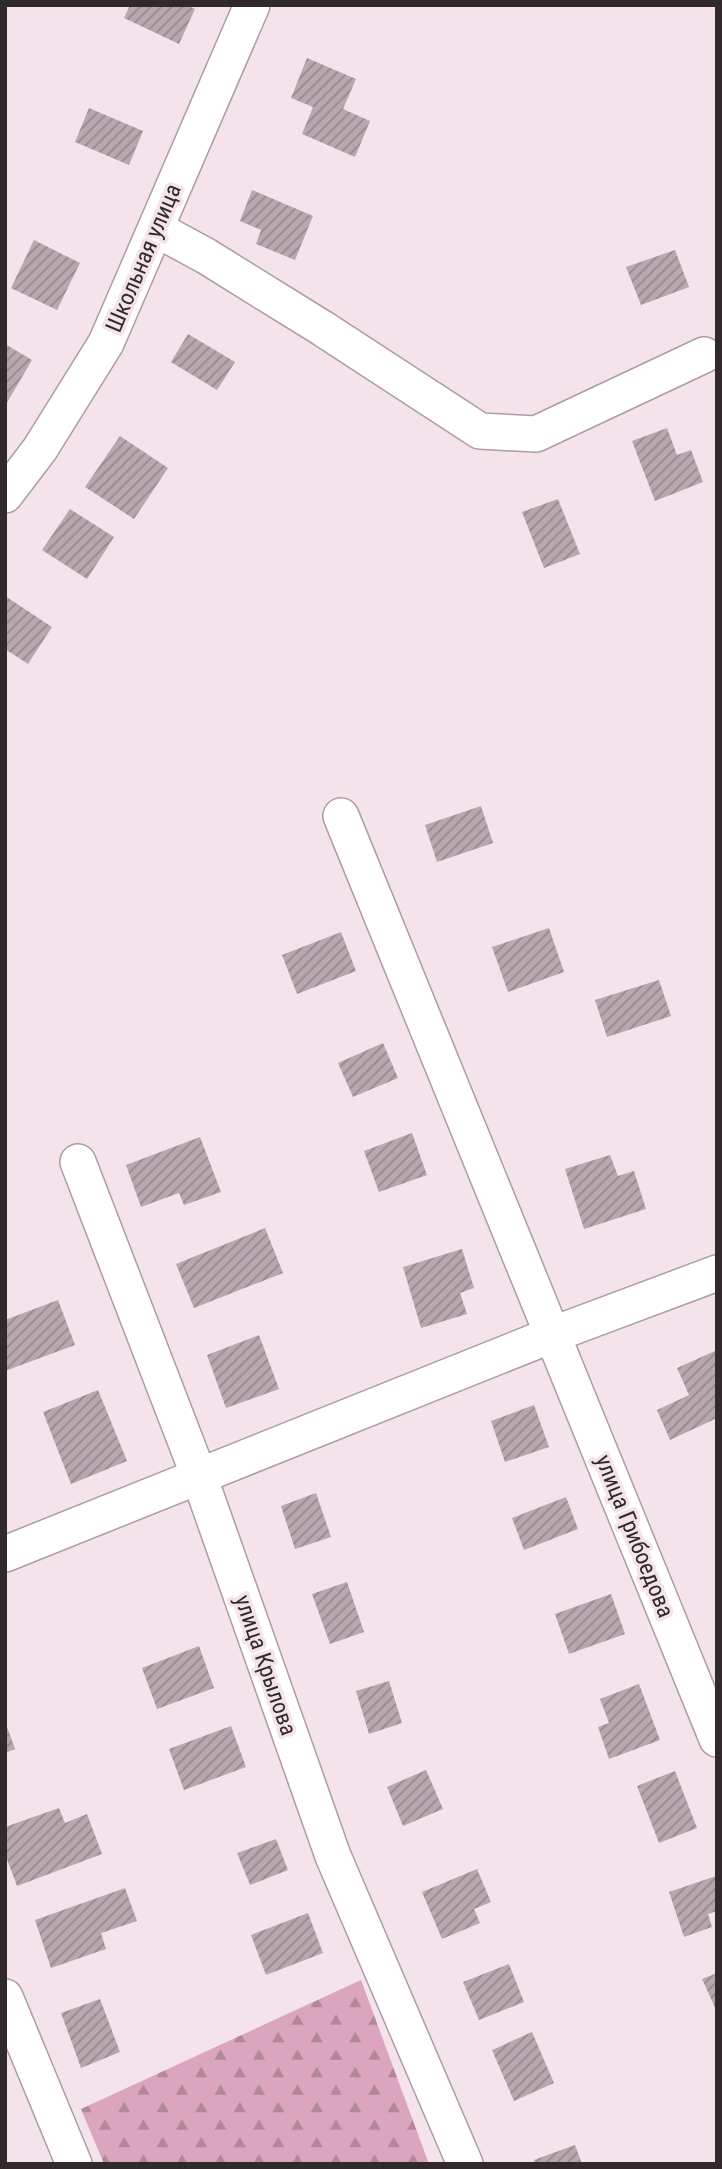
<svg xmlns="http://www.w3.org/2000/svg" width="722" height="2169" viewBox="0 0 722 2169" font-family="'Roboto Condensed',sans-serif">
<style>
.forest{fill:url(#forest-firs)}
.building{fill:url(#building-hatch)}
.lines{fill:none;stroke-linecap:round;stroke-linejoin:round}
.minor-casing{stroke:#ad9ca3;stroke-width:38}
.minor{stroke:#fff;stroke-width:35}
.labels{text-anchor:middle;stroke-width:7;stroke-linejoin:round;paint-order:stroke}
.street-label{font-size:23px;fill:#302a2c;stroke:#f4e3ea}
</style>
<defs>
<pattern id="forest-firs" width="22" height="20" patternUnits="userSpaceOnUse" patternTransform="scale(1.75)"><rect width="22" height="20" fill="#dba6bd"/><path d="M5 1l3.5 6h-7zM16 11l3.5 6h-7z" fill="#b2879a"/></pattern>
<pattern id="building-hatch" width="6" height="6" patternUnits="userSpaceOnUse" patternTransform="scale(1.75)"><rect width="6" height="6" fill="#b8a7ae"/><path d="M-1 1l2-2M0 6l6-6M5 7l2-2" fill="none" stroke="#96888e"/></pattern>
</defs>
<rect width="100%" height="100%" fill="#f4e3ea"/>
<polygon class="forest" points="361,1980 429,2164 104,2164 81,2109"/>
<g class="building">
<polygon points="130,5 187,5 195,9 179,44 124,18"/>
<polygon points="307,58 356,79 343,109 370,121 355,157 302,134 313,107 291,98"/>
<polygon points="89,108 143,131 129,165 75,142"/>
<polygon points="252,190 313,216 295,260 256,244 261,230 240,221"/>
<polygon points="34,240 80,263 57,310 11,288"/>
<polygon points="675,250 689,287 641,305 626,267"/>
<polygon points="188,334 235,362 217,390 171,362"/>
<polygon points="5,344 32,360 5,406"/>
<polygon points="667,428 677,455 691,450 703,482 655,501 632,441"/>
<polygon points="120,436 168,468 134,519 85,487"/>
<polygon points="558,499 580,554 544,568 522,512"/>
<polygon points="70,509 114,537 87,579 42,550"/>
<polygon points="5,596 52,627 28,664 5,649"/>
<polygon points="481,806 493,843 437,862 425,825"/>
<polygon points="549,928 564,972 508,992 492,947"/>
<polygon points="341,932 356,971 297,994 282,955"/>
<polygon points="659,980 671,1016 607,1037 595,1000"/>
<polygon points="383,1043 398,1078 353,1097 338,1063"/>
<polygon points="412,1133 427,1175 379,1192 364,1151"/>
<polygon points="200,1137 221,1192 184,1205 179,1193 141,1207 126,1165"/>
<polygon points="610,1155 618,1176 634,1171 646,1209 584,1229 565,1169"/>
<polygon points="265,1228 283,1273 194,1308 176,1264"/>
<polygon points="462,1249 474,1288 460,1293 467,1314 421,1328 403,1267"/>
<polygon points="58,1300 75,1345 5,1371 5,1320"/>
<polygon points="259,1335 279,1389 226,1408 207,1355"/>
<polygon points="717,1350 717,1418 670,1440 657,1410 689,1395 677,1368"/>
<polygon points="98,1390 127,1461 71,1484 43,1412"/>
<polygon points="534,1405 549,1447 505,1462 491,1421"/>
<polygon points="316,1493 331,1537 295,1549 281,1506"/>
<polygon points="566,1497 578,1529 524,1550 512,1518"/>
<polygon points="347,1582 364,1632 330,1644 312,1594"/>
<polygon points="611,1594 625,1634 569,1654 555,1614"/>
<polygon points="199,1646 214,1688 157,1709 142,1668"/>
<polygon points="389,1681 402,1723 369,1734 356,1691"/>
<polygon points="639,1684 660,1740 609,1759 598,1727 609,1723 600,1699"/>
<polygon points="5,1721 15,1749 5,1753"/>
<polygon points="231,1726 246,1767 184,1790 169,1749"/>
<polygon points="426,1770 443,1809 403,1826 387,1787"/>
<polygon points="675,1771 697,1828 659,1843 637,1786"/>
<polygon points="59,1808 65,1823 87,1814 102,1854 17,1886 5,1854 5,1827"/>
<polygon points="276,1839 288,1870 250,1885 237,1853"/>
<polygon points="477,1869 491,1902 474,1909 480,1923 442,1939 422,1892"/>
<polygon points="716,1876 717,1911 708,1914 712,1927 684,1937 669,1892"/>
<polygon points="125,1888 137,1921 101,1933 106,1949 51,1968 35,1920"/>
<polygon points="308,1913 323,1953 266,1975 251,1935"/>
<polygon points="509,1964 524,2002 479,2020 463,1982"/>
<polygon points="717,1973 717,2012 702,1979"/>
<polygon points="100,1999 120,2052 81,2068 61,2013"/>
<polygon points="532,2032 554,2083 514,2101 492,2050"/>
<polygon points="575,2145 582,2164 535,2164 534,2160"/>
</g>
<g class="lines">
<g class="minor-casing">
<g id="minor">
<polyline points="156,229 206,256 322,328 480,431 536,434 704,355"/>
<polyline points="5,495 40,449 106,343 252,5"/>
<polyline points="341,816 717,1739"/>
<polyline points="78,1162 199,1476 333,1856 465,2164"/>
<polyline points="5,1554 554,1334 717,1273"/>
<polyline points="5,1997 74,2164"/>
</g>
</g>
<use href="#minor" class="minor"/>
</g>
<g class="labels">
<g class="street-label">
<text transform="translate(143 258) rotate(-67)" y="8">Школьная улица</text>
<text transform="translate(635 1536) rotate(68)" y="8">улица Грибоедова</text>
<text transform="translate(266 1665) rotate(71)" y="8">улица Крылова</text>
</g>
</g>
<rect width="722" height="2169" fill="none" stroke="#302a2c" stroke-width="14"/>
</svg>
